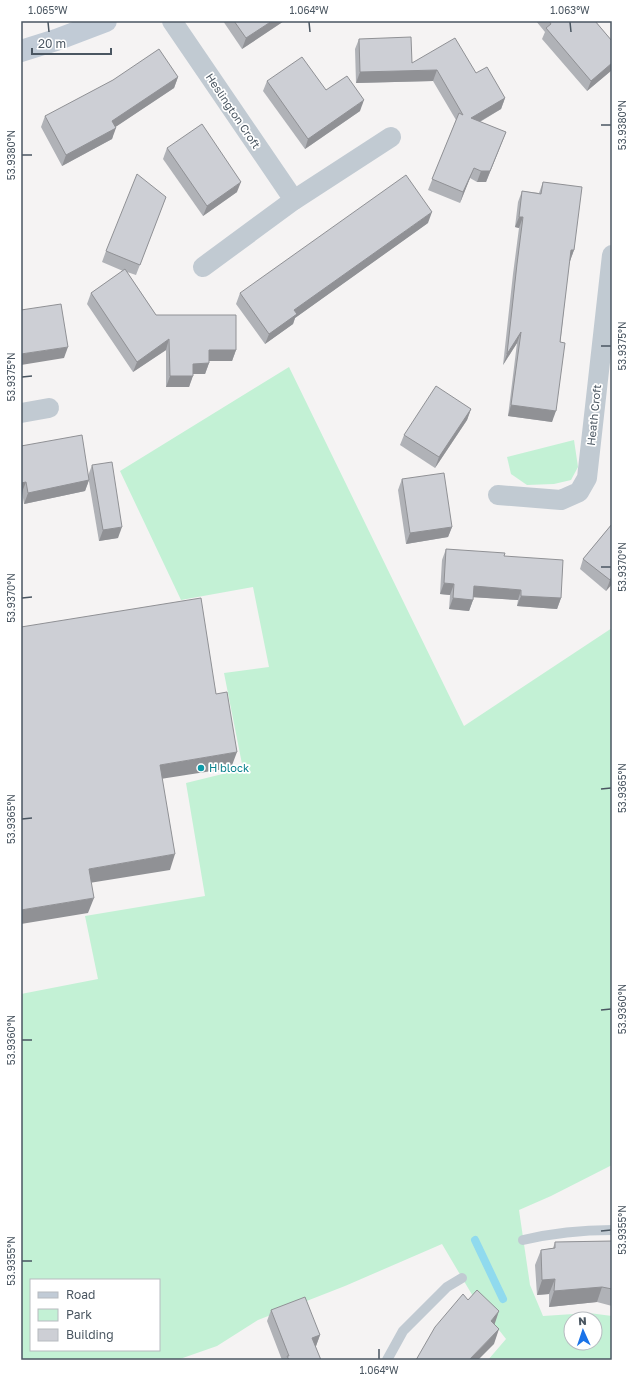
<svg xmlns="http://www.w3.org/2000/svg" width="633" height="1381" viewBox="0 0 633 1381" font-family="'Golos Text',sans-serif">
<style>
.green{fill:#c3f1d5;fill-rule:evenodd}
.lines{fill:none;stroke-linecap:round;stroke-linejoin:round}
.stream{stroke:#90daee;stroke-width:8}
.lane{stroke:#c1cad2;stroke-width:10}
.street{stroke:#c1cad2;stroke-width:20}
.secondary{stroke:#c1cbd6;stroke-width:22}
.wall{fill:#b0b2b7}
.shaded-wall{fill:#909195}
.building{fill:#cdcfd5;stroke:#909195}
.ticks{fill:none;stroke:#4a5661;stroke-width:1.5}
.culture-dot{fill:#0f9aa8;stroke:#fff;stroke-width:1.5}
.labels{text-anchor:middle;stroke-width:3.5;stroke-linejoin:round;paint-order:stroke}
.street-label{font-size:11px;fill:#4a5661;stroke:#fff}
.culture-label{font-size:11px;fill:#0d838f;stroke:#fff;text-anchor:start}
.neatline{fill:none;stroke:#4a5661;stroke-width:1.5}
.ticks-label{font-size:10px;text-anchor:middle;fill:#4a5661}
</style>
<rect width="100%" height="100%" fill="#f5f3f3"/>
<g class="green">
<path d="M289,367l175,359 148,-98v537l-61,31 -32,14 11,75 13,31 46,-3 23,3v44h-124l18,-21 -32,-41 -32,-54 -97,42 -87,34 -41,26 -40,14h-156v-366l77,-15 -13,-63 120,-20 -19,-113 57,-14 -19,-96 45,-6 -16,-80 -72,13 -61,-129zM31,1280h128v70h-128zM571,1319h24v24h-24z"/>
<polygon points="574,440 578,467 571,480 554,484 527,485 511,474 507,457"/>
</g>
<g class="lines">
<polyline class="stream" points="475,1240 503,1299"/>
<g class="lane">
<path d="M523,1240c30,-7 58,-10 89,-10"/>
<polyline points="387,1360 403,1331 447,1287 462,1278"/>
</g>
<g class="street">
<polyline points="172,21 294,200"/>
<polyline points="203,267 294,200 391,137"/>
<polyline points="21,413 49,408"/>
<polyline points="498,495 561,500 579,492 587,478 612,255"/>
</g>
<polyline class="secondary" points="21,51 56,40 106,21"/>
</g>
<g class="wall">
<polygon points="223,21 284,21 242,49"/>
<polygon points="536,21 595,21 612,41 612,70 587,91 542,39 545,32"/>
<polygon points="359,39 412,63 476,73 505,98 501,109 480,122 506,132 486,182 477,182 470,178 460,203 428,190 456,120 433,81 356,83 355,49"/>
<polygon points="178,77 174,88 115,127 112,139 62,166 41,127 45,116"/>
<polygon points="267,81 326,90 360,111 305,149 263,91"/>
<polygon points="167,148 237,192 203,216 163,159"/>
<polygon points="543,182 574,250 570,261 569,261 552,422 508,416 517,343 503,365 513,274 519,228 515,227 518,202 522,191 539,193"/>
<polygon points="166,197 136,275 127,272 156,315 236,350 232,361 209,361 209,363 205,374 193,374 189,387 166,387 166,350 133,372 87,304 91,293 123,271 102,262 106,251"/>
<polygon points="428,223 295,318 293,324 265,344 236,304 240,293"/>
<polygon points="471,409 467,420 435,468 400,445 404,435"/>
<polygon points="21,446 89,480 85,491 24,504 22,492"/>
<polygon points="92,465 118,538 99,541 88,476"/>
<polygon points="402,479 452,527 448,537 406,544 398,490"/>
<polygon points="612,524 612,584 606,591 580,569 583,559"/>
<polygon points="446,549 504,556 561,598 557,609 517,606 518,600 473,597 473,600 469,611 449,609 450,595 440,594 442,560"/>
<polygon points="612,1241 612,1306 597,1302 549,1307 549,1294 537,1295 535,1265 541,1250 553,1248 555,1242"/>
<polygon points="271,1310 320,1335 316,1346 315,1346 321,1360 282,1360 267,1321"/>
</g>
<g class="shaded-wall">
<polygon points="272,21 284,21 242,49 246,38"/>
<polygon points="612,63 612,70 587,91 591,81"/>
<polygon points="437,70 433,81 356,83 360,72"/>
<polygon points="178,77 174,88 108,132 112,121"/>
<polygon points="505,98 501,109 467,129 471,118"/>
<polygon points="364,100 360,111 305,149 308,139"/>
<polygon points="116,128 112,139 62,166 66,155"/>
<polygon points="506,132 486,182 477,182 481,171"/>
<polygon points="474,168 460,203 463,192"/>
<polygon points="241,182 237,192 203,216 207,206"/>
<polygon points="432,212 428,223 295,318 293,324 265,344 269,334 294,310"/>
<polygon points="519,217 523,217 519,228 515,227"/>
<polygon points="571,250 574,250 570,261 567,261"/>
<polygon points="521,332 517,343 503,365 507,354"/>
<polygon points="169,339 166,350 133,372 137,362"/>
<polygon points="68,347 64,358 21,365 21,354"/>
<polygon points="209,350 236,350 232,361 206,361"/>
<polygon points="209,363 205,374 189,374 193,364"/>
<polygon points="170,376 193,376 189,387 166,387"/>
<polygon points="511,405 556,411 552,422 508,416"/>
<polygon points="471,409 467,420 435,468 439,457"/>
<polygon points="89,480 85,491 24,504 28,493"/>
<polygon points="26,482 22,492 21,493 21,483"/>
<polygon points="122,527 118,538 99,541 103,530"/>
<polygon points="452,527 448,537 406,544 410,533"/>
<polygon points="612,577 612,584 606,591 610,580"/>
<polygon points="444,583 454,584 450,595 440,594"/>
<polygon points="474,586 521,590 518,600 470,597"/>
<polygon points="521,596 561,598 557,609 517,606"/>
<polygon points="453,598 473,600 469,611 449,609"/>
<polygon points="237,752 231,768 154,780 160,765"/>
<polygon points="175,854 170,870 83,884 89,869"/>
<polygon points="94,898 88,913 21,924 21,910"/>
<polygon points="555,1279 549,1294 537,1295 542,1280"/>
<polygon points="602,1287 597,1302 549,1307 554,1291"/>
<polygon points="499,1311 494,1326 491,1321"/>
<polygon points="499,1329 494,1344 478,1360 469,1360"/>
<polygon points="320,1335 316,1346 308,1349 312,1338"/>
</g>
<g class="building">
<polygon points="234,21 272,21 246,38"/>
<polygon points="549,21 595,21 612,41 612,63 591,81 546,28 551,24"/>
<polygon points="411,37 412,63 455,38 476,73 487,67 505,98 471,118 506,132 490,171 481,171 474,168 463,192 432,179 459,113 463,115 437,70 360,72 359,39"/>
<polygon points="159,49 178,77 112,121 116,128 66,155 45,116 113,80"/>
<polygon points="302,57 326,90 347,76 364,100 308,139 267,81"/>
<polygon points="202,124 241,182 207,206 167,148"/>
<polygon points="137,174 166,197 140,265 106,251"/>
<polygon points="406,175 432,212 294,310 297,314 269,334 240,293"/>
<polygon points="543,182 582,187 574,250 571,250 560,342 565,343 556,411 511,405 521,332 507,354 517,264 523,217 519,217 522,191 541,194"/>
<polygon points="125,269 156,315 236,315 236,350 209,350 209,363 193,364 193,376 170,376 169,339 137,362 91,293"/>
<polygon points="61,304 68,347 21,354 21,310"/>
<polygon points="436,386 471,409 439,457 404,435"/>
<polygon points="82,435 89,480 28,493 26,482 21,483 21,446"/>
<polygon points="112,462 122,527 103,530 92,465"/>
<polygon points="444,473 452,527 410,533 402,479"/>
<polygon points="612,524 612,577 610,580 583,559"/>
<polygon points="446,549 505,553 504,556 563,560 561,598 521,596 521,590 474,586 473,600 453,598 454,584 444,583"/>
<polygon points="201,598 216,694 227,692 237,752 160,765 175,854 89,869 94,898 21,910 21,627"/>
<polygon points="612,1241 612,1289 602,1287 554,1291 555,1279 542,1280 541,1250 555,1248 555,1242"/>
<polygon points="477,1290 499,1311 491,1321 499,1329 469,1360 416,1360 435,1327 463,1294 468,1300"/>
<polygon points="305,1297 320,1335 312,1338 321,1360 289,1360 287,1356 289,1356 271,1310"/>
</g>
<path class="ticks" d="M48,22l1,10M309,22l1,10M570,22l1,10M601,125h10M22,155h10M601,346h10M22,377l10,-1M601,567h10M22,598l10,-1M601,789l10,-1M22,819l10,-1M601,1010l10,-1M22,1040h10M601,1231l10,-1M22,1261h10M379,1349v10"/>
<circle class="culture-dot" cx="201" cy="768" r="4"/>
<g class="labels">
<g class="street-label">
<text transform="translate(233 111) rotate(56)" y="4">Heslington Croft</text>
<text transform="translate(594 415) rotate(-84)" y="4">Heath Croft</text>
</g>
<g class="culture-label">
<text x="209" y="772">H block</text>
</g>
</g>
<rect width="633" height="1381" fill="none" stroke="#ffffff" stroke-width="44"/>
<rect x="30" y="1279" width="130" height="72" fill="#ffffff" stroke="#b7bbc0"/>
<rect x="38" y="1292" width="20" height="6" fill="#c1cbd6" stroke="#b7bbc0"/>
<text x="66" y="1299" font-size="12" fill="#4a5661">Road</text>
<rect x="38" y="1309" width="20" height="12" fill="#c3f1d5" stroke="#b7bbc0"/>
<text x="66" y="1319" font-size="12" fill="#4a5661">Park</text>
<rect x="38" y="1329" width="20" height="12" fill="#cdcfd5" stroke="#b7bbc0"/>
<text x="66" y="1339" font-size="12" fill="#4a5661">Building</text>
<g transform="translate(583 1331) rotate(357)"><circle r="19" fill="#ffffff" stroke="#b7bbc0"/>
<path d="M0-3L7 15L0 10L-7 15Z" fill="#1a73e8"/>
<text y="-6" font-size="11" font-weight="bold" text-anchor="middle" fill="#4a5661">N</text>
</g>
<path d="M32 48v6h79v-6" fill="none" stroke="#4a5661" stroke-width="2"/>
<text x="38" y="48" font-size="12" fill="#4a5661" stroke="#ffffff" stroke-width="3" paint-order="stroke">20 m</text>
<rect x="22" y="22" width="589" height="1337" class="neatline"/>
<g class="ticks-label">
<text x="48" y="14">1.065°W</text>
<text x="309" y="14">1.064°W</text>
<text x="570" y="14">1.063°W</text>
<text transform="translate(622 125) rotate(-90)" y="4">53.9380°N</text>
<text transform="translate(11 155) rotate(-90)" y="4">53.9380°N</text>
<text transform="translate(622 346) rotate(-90)" y="4">53.9375°N</text>
<text transform="translate(11 377) rotate(-90)" y="4">53.9375°N</text>
<text transform="translate(622 567) rotate(-90)" y="4">53.9370°N</text>
<text transform="translate(11 598) rotate(-90)" y="4">53.9370°N</text>
<text transform="translate(622 788) rotate(-90)" y="4">53.9365°N</text>
<text transform="translate(11 819) rotate(-90)" y="4">53.9365°N</text>
<text transform="translate(622 1009) rotate(-90)" y="4">53.9360°N</text>
<text transform="translate(11 1040) rotate(-90)" y="4">53.9360°N</text>
<text transform="translate(622 1230) rotate(-90)" y="4">53.9355°N</text>
<text transform="translate(11 1261) rotate(-90)" y="4">53.9355°N</text>
<text x="379" y="1374">1.064°W</text>
</g>
</svg>
